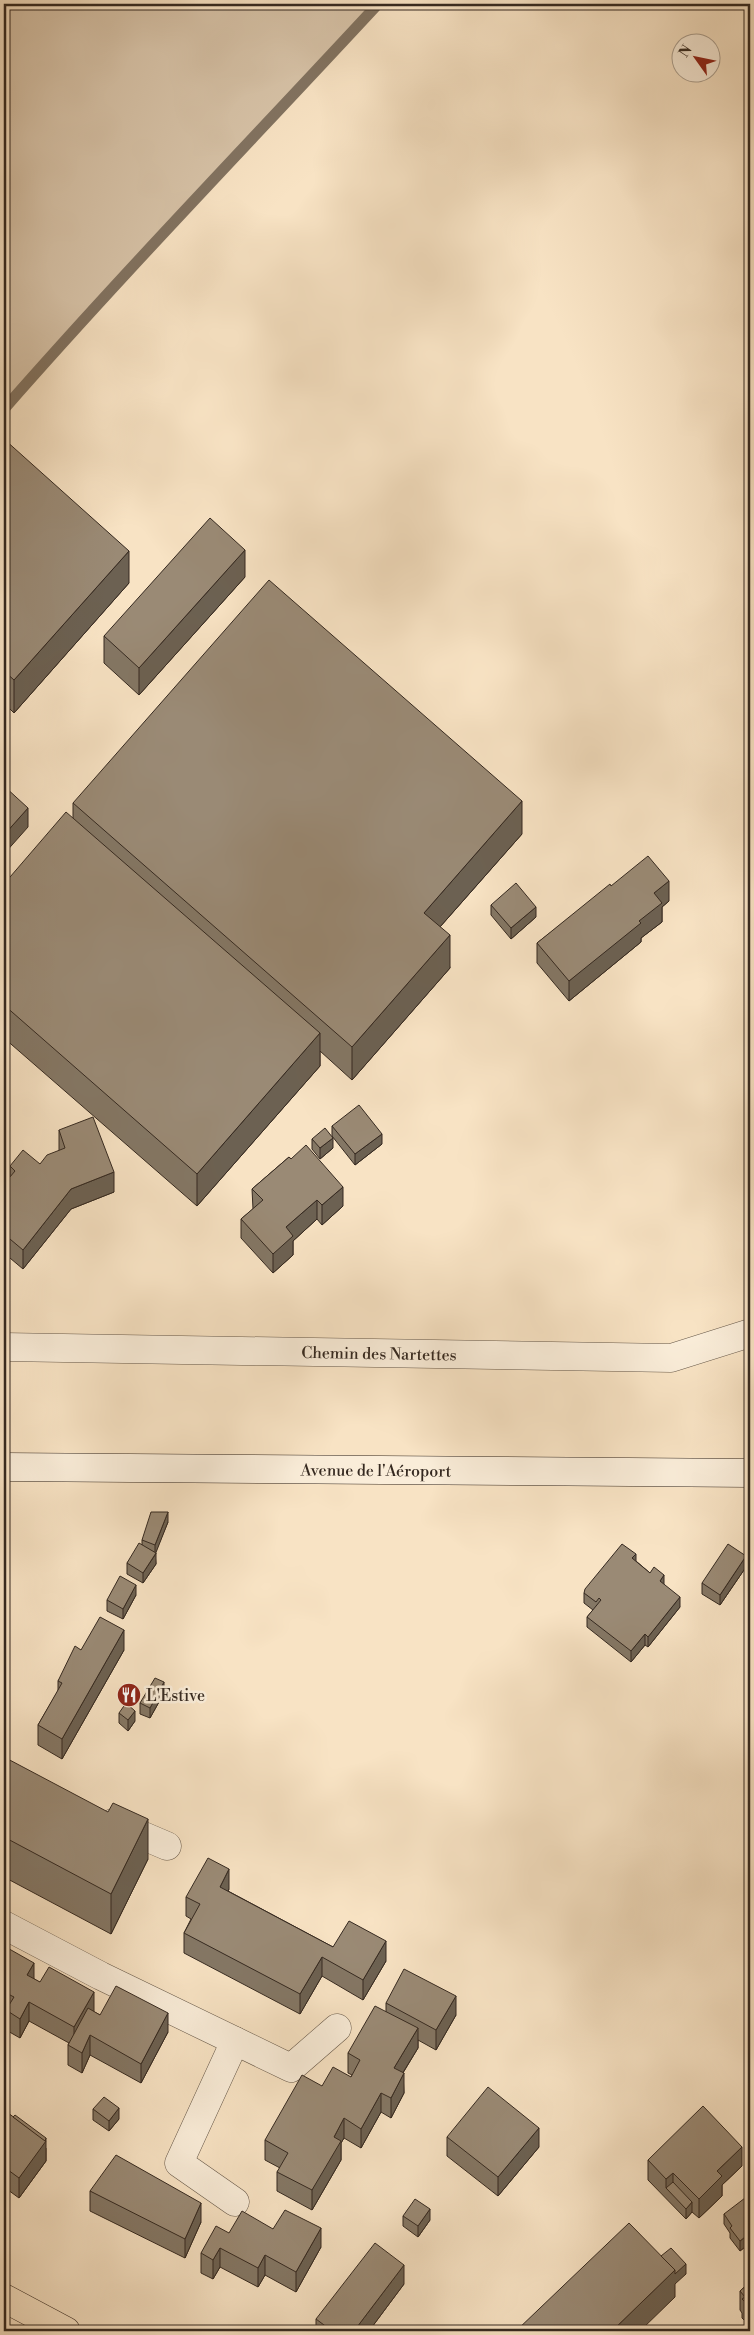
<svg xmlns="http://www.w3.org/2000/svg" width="754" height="2335" viewBox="0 0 754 2335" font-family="'Libre Bodoni',serif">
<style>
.green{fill:#d7c3a8;stroke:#867664}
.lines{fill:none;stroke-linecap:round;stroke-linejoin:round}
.stream{stroke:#827361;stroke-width:11}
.minor-casing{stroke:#665849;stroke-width:29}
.secondary-casing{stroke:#352920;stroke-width:29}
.primary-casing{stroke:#352920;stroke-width:29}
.minor{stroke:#faedd9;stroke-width:28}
.secondary{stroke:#faedd9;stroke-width:28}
.primary{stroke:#f8e3c4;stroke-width:28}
.wall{fill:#847765;stroke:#352920}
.shaded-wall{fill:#6c6152;stroke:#352920}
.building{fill:#9a8a75;stroke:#352920}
.labels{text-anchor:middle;stroke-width:5;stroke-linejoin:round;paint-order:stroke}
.street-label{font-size:16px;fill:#352920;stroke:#faedd9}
.poi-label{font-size:16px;fill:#352920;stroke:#faedd9;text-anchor:start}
</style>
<rect width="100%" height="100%" fill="#f8e3c4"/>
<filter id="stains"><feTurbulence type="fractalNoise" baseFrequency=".004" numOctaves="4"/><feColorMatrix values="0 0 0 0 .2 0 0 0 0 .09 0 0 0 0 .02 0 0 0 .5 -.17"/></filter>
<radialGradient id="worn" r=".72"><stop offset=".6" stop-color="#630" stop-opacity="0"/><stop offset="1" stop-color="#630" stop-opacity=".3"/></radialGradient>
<path class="green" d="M4,4h374c-125,135 -253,267 -374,405z"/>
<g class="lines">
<path class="stream" d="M4,409c121,-138 249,-270 374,-405"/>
<g class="minor-casing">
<g id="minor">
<path id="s1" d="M4,1347l667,11 79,-25"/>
<polyline points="113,1823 167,1846"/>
<polyline points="4,1925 101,1976 291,2068 337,2028"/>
<polyline points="235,2202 179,2163 235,2041"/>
</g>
</g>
<g class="secondary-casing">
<g id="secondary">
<path id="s2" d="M4,1467l746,6"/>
</g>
</g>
<g class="primary-casing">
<polyline id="primary" points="4,2298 66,2331"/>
</g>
<use href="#minor" class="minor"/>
<use href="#secondary" class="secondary"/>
<use href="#primary" class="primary"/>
</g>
<g class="wall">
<polygon points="4,439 129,583 14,713 4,703"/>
<polygon points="245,577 139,695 104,663 104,636"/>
<polygon points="73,803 522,834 440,927 450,968 352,1080 320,1051 320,1066 197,1206 4,1038 4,884 73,818"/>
<polygon points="611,886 669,901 662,907 662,922 641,938 641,942 569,1001 537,963 537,943"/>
<polygon points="491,905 536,917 511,939 491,915"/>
<polygon points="332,1126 382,1144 355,1165 332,1136"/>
<polygon points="59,1130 114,1192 71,1209 23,1269 4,1253 4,1184 10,1177 10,1166 40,1164 59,1151"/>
<polygon points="312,1139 333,1148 320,1159 312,1149"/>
<polygon points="289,1157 343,1206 322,1225 317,1219 293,1241 293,1255 273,1273 241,1238 241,1219 253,1209 252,1189"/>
<polygon points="168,1522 155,1553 156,1564 143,1583 127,1574 127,1563 142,1545 142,1540"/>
<polygon points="636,1561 664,1585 680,1607 648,1647 645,1645 631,1662 587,1627 587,1617 593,1610 584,1603 584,1593"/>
<polygon points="746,1567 720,1605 702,1594 702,1583"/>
<polygon points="136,1595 123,1619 107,1611 107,1600"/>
<polygon points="81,1650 124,1650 62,1759 38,1745 38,1725 58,1691 58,1681"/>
<polygon points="164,1693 150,1718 140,1714 140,1703"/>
<polygon points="119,1713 135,1721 128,1731 119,1723"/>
<polygon points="4,1757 148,1859 111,1934 4,1877"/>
<polygon points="229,1889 228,1891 333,1947 386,1961 363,2000 322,1976 300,2014 184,1953 184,1933 191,1919 186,1916 186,1897"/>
<polygon points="4,1946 34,1979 100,2015 168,2032 141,2083 90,2055 82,2073 68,2065 68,2045 69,2043 29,2021 20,2038 6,2030 6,2013 4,2011"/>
<polygon points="386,2003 456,2015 436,2050 418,2040 418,2048 403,2073 404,2093 391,2118 381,2112 361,2148 344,2138 341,2143 341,2160 312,2210 277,2191 277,2172 280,2168 265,2160 265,2140 322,2086 351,2077 352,2075 348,2073 348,2053 386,2012"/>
<polygon points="93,2109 119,2119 109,2131 93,2120"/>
<polygon points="4,2110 46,2148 46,2161 19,2198 4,2187"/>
<polygon points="447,2137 539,2147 498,2196 447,2156"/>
<polygon points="648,2160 742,2166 722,2185 722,2196 699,2218 692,2212 686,2219 648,2180"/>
<polygon points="90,2191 201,2222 185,2258 90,2211"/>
<polygon points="750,2205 750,2243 740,2251 730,2238 730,2233 724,2224 724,2214"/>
<polygon points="403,2216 430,2220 418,2237 403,2226"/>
<polygon points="273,2229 321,2247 296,2292 265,2275 258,2287 220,2267 213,2279 201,2273 201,2253"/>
<polygon points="750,2282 750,2326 742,2318 742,2313 740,2310 740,2291"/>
<polygon points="404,2284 369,2331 316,2331 316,2319"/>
</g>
<g class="shaded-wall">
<polygon points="245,550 245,577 139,695 139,668"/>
<polygon points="129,551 129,583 14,713 14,680"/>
<polygon points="522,801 522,834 424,945 424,913"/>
<polygon points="28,808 28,827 4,854 4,835"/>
<polygon points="669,881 669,901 662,907 662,922 641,938 641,942 569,1001 569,981 639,921 654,893"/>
<polygon points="536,907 536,917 511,939 511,928"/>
<polygon points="450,935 450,968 352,1080 352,1047"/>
<polygon points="320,1033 320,1066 197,1206 197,1174"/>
<polygon points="382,1134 382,1144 355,1165 355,1154"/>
<polygon points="333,1138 333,1148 320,1159 320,1148"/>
<polygon points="114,1172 114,1192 71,1209 23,1269 23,1250 71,1189"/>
<polygon points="343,1187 343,1206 322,1225 322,1205"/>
<polygon points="317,1200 317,1219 293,1241 293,1255 273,1273 273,1254 286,1227"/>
<polygon points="168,1512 168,1522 155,1555 156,1553 156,1564 143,1583 143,1573 155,1555 155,1545"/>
<polygon points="636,1554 636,1564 632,1558"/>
<polygon points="746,1556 746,1567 720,1605 720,1595"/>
<polygon points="664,1575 664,1586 660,1581"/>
<polygon points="136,1585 136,1595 123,1619 123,1609"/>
<polygon points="680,1597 680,1607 648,1647 648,1637"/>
<polygon points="124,1630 124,1650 62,1759 62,1739"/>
<polygon points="645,1634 645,1645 631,1662 631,1651"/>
<polygon points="164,1682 164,1693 150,1718 150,1708"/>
<polygon points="135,1711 135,1721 128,1731 128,1720"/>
<polygon points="148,1819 148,1859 111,1934 111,1894"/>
<polygon points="229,1869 229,1889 220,1906 220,1887"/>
<polygon points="386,1941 386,1961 363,2000 363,1980"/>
<polygon points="322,1957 322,1976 300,2014 300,1994"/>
<polygon points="34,1963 34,1982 27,1975"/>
<polygon points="94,1992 94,2011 74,2047 74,2027"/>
<polygon points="456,1996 456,2015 436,2050 436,2030"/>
<polygon points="29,2002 29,2021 20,2038 20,2019"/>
<polygon points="168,2013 168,2032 141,2083 141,2064"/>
<polygon points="418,2028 418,2048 394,2087 394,2068"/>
<polygon points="90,2035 90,2055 82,2073 82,2053"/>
<polygon points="404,2073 404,2093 391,2118 391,2098"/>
<polygon points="381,2093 381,2112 361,2148 361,2129"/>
<polygon points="119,2108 119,2119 109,2131 109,2121"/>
<polygon points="344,2118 344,2138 341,2143 341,2160 312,2210 312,2190 334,2137"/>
<polygon points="539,2128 539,2147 498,2196 498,2177"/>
<polygon points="46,2138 46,2161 19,2198 19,2178"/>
<polygon points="742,2147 742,2166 722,2185 722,2196 699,2218 699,2199 717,2171"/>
<polygon points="673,2173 673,2192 666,2188 666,2179"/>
<polygon points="692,2202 692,2212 686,2219 686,2209"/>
<polygon points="201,2203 201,2222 185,2258 185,2239"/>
<polygon points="430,2209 430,2220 418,2237 418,2226"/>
<polygon points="321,2228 321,2247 296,2292 296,2272"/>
<polygon points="750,2233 750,2243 740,2251 740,2241"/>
<polygon points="220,2248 220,2267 213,2279 213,2260"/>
<polygon points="265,2255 265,2275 258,2287 258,2268"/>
<polygon points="686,2264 686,2274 675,2284 675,2297 640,2331 612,2331 675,2270"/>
<polygon points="404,2265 404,2284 369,2331 354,2331"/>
</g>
<g class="building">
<polygon points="4,439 129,551 14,680 4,671"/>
<polygon points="210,518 245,550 139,668 104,636"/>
<polygon points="269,580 522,801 424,913 450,935 352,1047 73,803"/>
<polygon points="4,786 28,808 4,835"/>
<polygon points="66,812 320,1033 197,1174 4,1005 4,884"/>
<polygon points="648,856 669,881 654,893 662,903 639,921 641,923 569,981 537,943 610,884 611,886"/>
<polygon points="516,883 536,907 511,928 491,905"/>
<polygon points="359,1105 382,1134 355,1154 332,1126"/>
<polygon points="93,1117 114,1172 71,1189 23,1250 4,1234 4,1184 15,1171 10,1166 23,1150 40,1164 47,1155 65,1148 59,1130"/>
<polygon points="325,1128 333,1138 320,1148 312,1139"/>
<polygon points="306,1145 343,1187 322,1205 317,1200 286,1227 293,1236 273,1254 241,1219 263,1200 252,1189 289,1157 291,1159"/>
<polygon points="151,1512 168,1512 155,1545 142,1540"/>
<polygon points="139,1543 156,1553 143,1573 127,1563"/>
<polygon points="622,1544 636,1554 632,1558 650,1573 654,1567 664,1575 660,1581 680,1597 648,1637 645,1634 631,1651 587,1617 601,1600 599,1598 596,1602 584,1593 585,1589"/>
<polygon points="728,1544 746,1556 720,1595 702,1583"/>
<polygon points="120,1576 136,1585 123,1609 107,1600"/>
<polygon points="100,1617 124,1630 62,1739 38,1725 62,1683 58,1681 75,1646 81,1650"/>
<polygon points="155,1678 164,1682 150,1708 140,1703"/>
<polygon points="126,1703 135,1711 128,1720 119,1713"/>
<polygon points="4,1757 108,1812 113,1803 148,1819 111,1894 4,1837"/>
<polygon points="208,1858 229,1869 220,1887 333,1947 349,1921 386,1941 363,1980 322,1957 300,1994 184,1933 200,1904 186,1897"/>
<polygon points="4,1946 34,1963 27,1975 40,1982 49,1967 94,1992 74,2027 29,2002 20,2019 6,2010 14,1997 4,1992"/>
<polygon points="404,1969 456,1996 436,2030 386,2003"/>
<polygon points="116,1986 168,2013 141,2064 90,2035 82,2053 68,2045 88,2008 100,2015"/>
<polygon points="375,2006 418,2028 394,2068 404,2073 391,2098 381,2093 361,2129 344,2118 334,2137 341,2141 312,2190 277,2172 288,2153 265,2140 302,2075 322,2086 333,2067 351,2077 360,2060 348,2053"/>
<polygon points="488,2087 539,2128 498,2177 447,2137"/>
<polygon points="104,2097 119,2108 109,2121 93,2109"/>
<polygon points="703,2106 742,2147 717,2171 722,2176 699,2199 673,2173 666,2179 648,2160"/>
<polygon points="4,2110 46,2141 19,2178 4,2167"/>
<polygon points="15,2115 46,2138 45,2141 13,2117"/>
<polygon points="116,2155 201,2203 185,2239 90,2191"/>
<polygon points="673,2182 692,2202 686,2209 666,2188"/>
<polygon points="745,2198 750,2205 750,2233 740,2241 730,2228 732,2226 724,2214"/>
<polygon points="415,2199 430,2209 418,2226 403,2216"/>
<polygon points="285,2210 321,2228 296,2272 265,2255 258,2268 220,2248 213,2260 201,2253 216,2226 229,2233 242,2211 273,2229"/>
<polygon points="629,2223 675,2270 612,2331 516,2331"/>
<polygon points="375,2243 404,2265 354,2331 332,2331 316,2319"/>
<polygon points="671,2248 686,2264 675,2274 675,2270 661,2256"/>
<polygon points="750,2282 750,2307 742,2299 745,2297 740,2291"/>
</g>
<defs>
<g id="restaurant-disc" transform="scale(1.25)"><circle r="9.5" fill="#8f2418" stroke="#faedd9"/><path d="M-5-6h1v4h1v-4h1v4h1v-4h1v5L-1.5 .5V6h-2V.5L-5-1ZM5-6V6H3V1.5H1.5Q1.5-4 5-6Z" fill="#fff"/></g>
</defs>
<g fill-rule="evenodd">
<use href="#restaurant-disc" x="129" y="1695"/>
</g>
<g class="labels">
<g class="street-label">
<text dy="6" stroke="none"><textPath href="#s1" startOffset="375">Chemin des Nartettes</textPath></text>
<text dy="6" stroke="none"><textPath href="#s2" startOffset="372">Avenue de l'Aéroport</textPath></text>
</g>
<g class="poi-label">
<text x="146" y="1701">L'Estive</text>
</g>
</g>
<rect width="754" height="2335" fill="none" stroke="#f8e3c4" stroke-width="20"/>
<rect x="5" y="5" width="744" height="2325" fill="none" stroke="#352920" stroke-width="2.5"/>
<rect x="10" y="10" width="734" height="2315" fill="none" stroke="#352920"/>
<g transform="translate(696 58) rotate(303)"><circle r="24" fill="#faedd9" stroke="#ab9f8f"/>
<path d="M0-4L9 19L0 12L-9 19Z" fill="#8f2418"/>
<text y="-8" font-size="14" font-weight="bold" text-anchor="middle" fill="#352920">N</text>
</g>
<rect width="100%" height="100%" filter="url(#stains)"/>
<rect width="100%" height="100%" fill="url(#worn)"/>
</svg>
